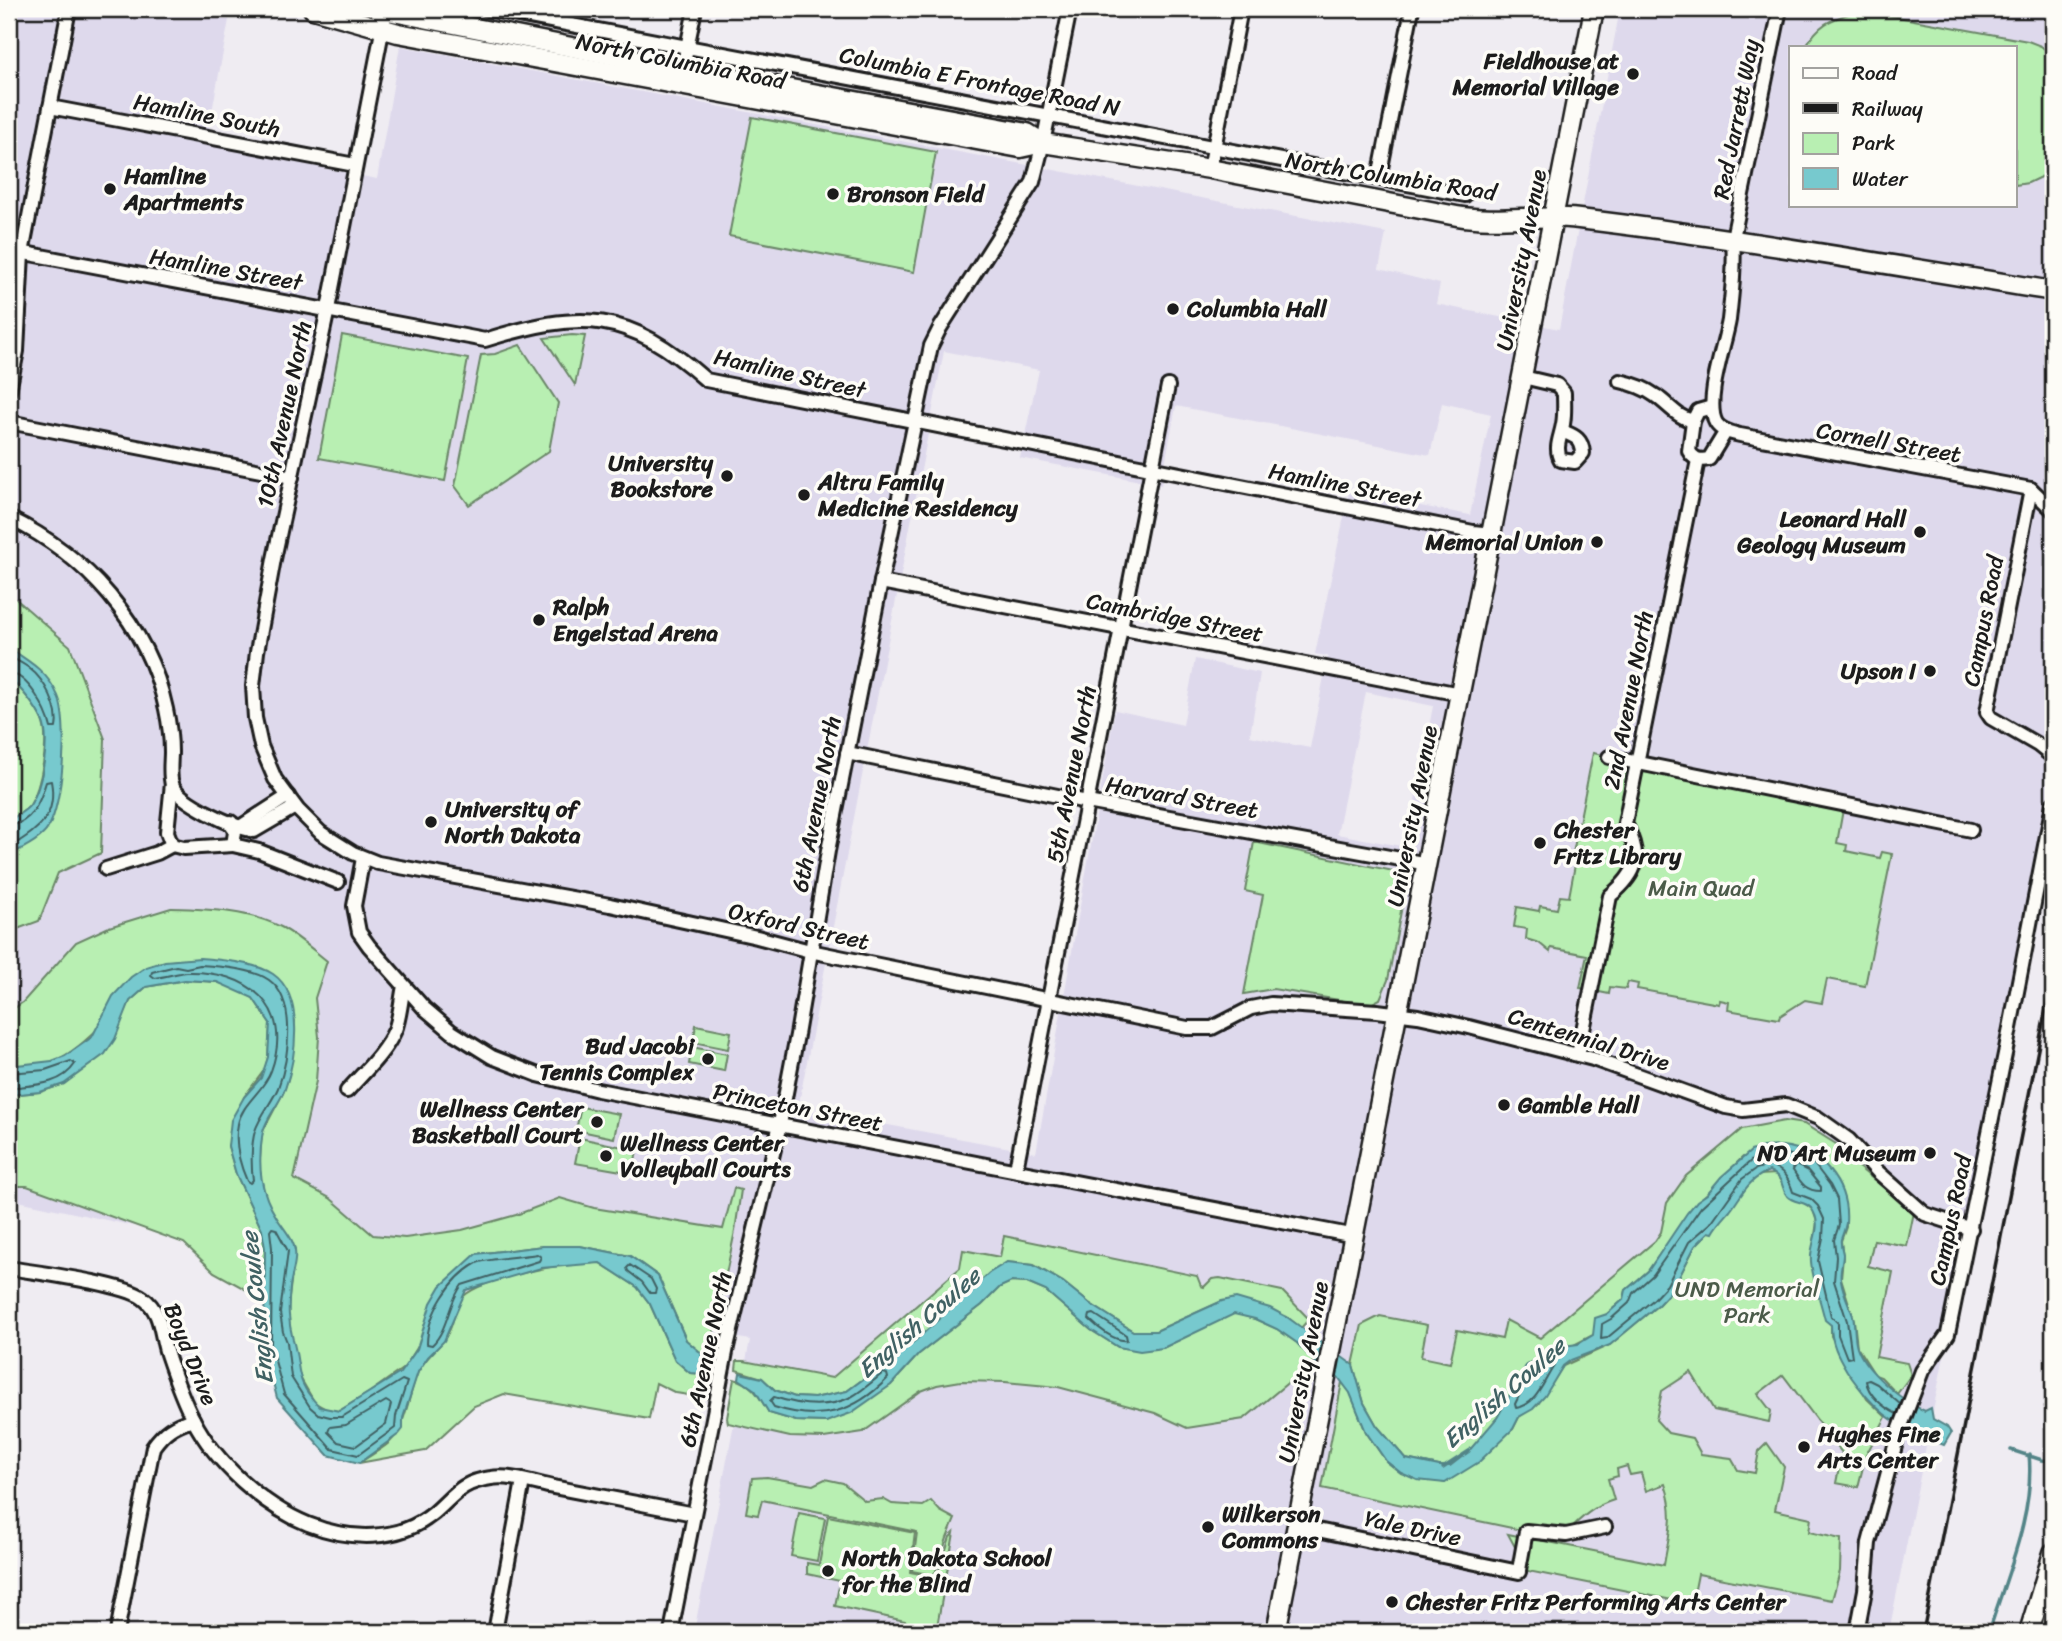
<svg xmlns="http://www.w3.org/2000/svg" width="2062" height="1641" viewBox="0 0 2062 1641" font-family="Sriracha,sans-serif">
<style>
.built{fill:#ded9ec;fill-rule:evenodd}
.green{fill:#b8efb2;stroke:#6a8667;stroke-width:2}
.water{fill:#77c9ce;stroke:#538487;stroke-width:2}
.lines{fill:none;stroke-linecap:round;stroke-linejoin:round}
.shore{stroke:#406163;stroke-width:2}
.stream{stroke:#538487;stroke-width:3.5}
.street-casing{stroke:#1c1c1c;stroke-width:18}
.secondary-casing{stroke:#1c1c1c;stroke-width:23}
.street{stroke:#fdfcf7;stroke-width:12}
.secondary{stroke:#fdfcf7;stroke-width:18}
.rail{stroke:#1c1c1c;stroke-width:3.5}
.poi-dot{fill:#1c1c1c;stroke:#fdfcf7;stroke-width:2.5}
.labels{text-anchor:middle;stroke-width:7;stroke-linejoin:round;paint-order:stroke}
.street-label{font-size:23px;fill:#1c1c1c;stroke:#fdfcf7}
.poi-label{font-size:23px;font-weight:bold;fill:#1c1c1c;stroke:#fdfcf7;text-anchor:start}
.park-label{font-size:23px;fill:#4b5b49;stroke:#fdfcf7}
.water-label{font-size:24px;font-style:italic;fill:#406163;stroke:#fdfcf7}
</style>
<rect width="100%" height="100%" fill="#efecf2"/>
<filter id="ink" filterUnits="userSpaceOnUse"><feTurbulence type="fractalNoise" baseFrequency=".0143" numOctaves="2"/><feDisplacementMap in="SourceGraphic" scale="14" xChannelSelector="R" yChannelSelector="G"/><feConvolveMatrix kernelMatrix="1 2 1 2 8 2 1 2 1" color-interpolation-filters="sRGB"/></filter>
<g filter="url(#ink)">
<path class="built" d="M9,9h222l-25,135 171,35 23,-133 986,187 -7,36 61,15 -4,20 123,25 61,-320h433v800l-164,823h-1195l56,-292 -301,-52 -64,107 -24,30 -62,-27 -21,-141 -269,-58zM1791,47h224v158h-224zM944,351l95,19 -19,88 141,27 15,-79 254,49 12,-52 49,11 -21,101 -121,-22 -34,161 13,2 -18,92 -60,-12 10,-63 -65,-14 -12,66 -68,-15 -79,443 -238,-45zM1366,692l67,14 -27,141 -69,-13z"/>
<g class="green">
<path d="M1854,12h16l158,29 13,5 12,10v115l-25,12 -13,2v-138h-210c14,-23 24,-27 49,-35z"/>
<polygon points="752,117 936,152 914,272 729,236"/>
<polygon points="342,335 468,359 445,481 319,458"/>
<polygon points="572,335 585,336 575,385 544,338"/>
<polygon points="520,345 558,403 549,451 469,505 455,486 481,355 495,354"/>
<polygon points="9,593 70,646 105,739 101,853 58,873 39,921 9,932 9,854 62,759 9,650"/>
<path d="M9,677c12,12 26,27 33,43 8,19 -1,67 -12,85 -4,6 -15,11 -21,16z"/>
<polygon points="1593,753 1844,804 1837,843 1847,845 1846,851 1880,858 1882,852 1892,854 1865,986 1827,979 1822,1003 1805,1000 1780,1016 1779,1019 1728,1010 1729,1002 1720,1000 1719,1004 1637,989 1638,984 1628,982 1626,989 1610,987 1609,994 1580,988 1587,955 1551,948 1550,952 1539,943 1526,939 1527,929 1514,927 1517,907 1539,911 1540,906 1557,909 1560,896 1569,897 1577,854 1573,853"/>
<polygon points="1254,842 1408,874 1388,980 1380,999 1369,1005 1273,989 1244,994 1263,895 1245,891"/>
<path d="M171,908c37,1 79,2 112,20 16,9 30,22 44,33l-12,37 4,39 -3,44 -22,98 36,19 43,37 32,3 57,-8 54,-15 44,-17 34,10 129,21 11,-41 7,2 -6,41 -28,134 -7,-13 -14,-12 -28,-64 -28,-20 -50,-10h-37l-67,8 -71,113 -35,25 -31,19 -13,-2 -11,-6 -17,-29 -11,-60 8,-65 -28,-45 -8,-33 3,-38 21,-40 5,-14 7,-58 -32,-52c-37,-9 -69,-13 -106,-6 -25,27 -70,87 -104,98 -14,5 -30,4 -44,5v-54l14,-10 53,-60 33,-15z"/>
<polygon points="185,980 217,982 235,988 253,998 270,1023 268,1057 265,1069 244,1097 228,1146 236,1174 262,1230 265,1248 263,1299 214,1272 184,1243 27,1186 9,1186 9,1095 40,1092 64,1084 80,1070 124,1014 130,1001 146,987"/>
<polygon points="696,1025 731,1032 728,1049 693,1042"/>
<polygon points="692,1047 727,1054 724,1071 689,1064"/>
<polygon points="581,1107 619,1114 614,1138 576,1130"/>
<path d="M1784,1121l20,3 32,20 16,18 62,50 -7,34 -33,-6 -6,26 25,6 -17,85 31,6 4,12 -14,19 -16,-17 -6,-2 -18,-28 -3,-27 -13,-42 2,-21 -2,-16 5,-14v-15l-3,-15 -7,-15 -93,-25c-16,15 -29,32 -46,45l-49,69 -22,19 -2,9 -17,15 -14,21 -23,12h-14l-30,19 -21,41 -29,39 -26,20h-11l-33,-7 -29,-33 -13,-23 -11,-38 9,-40 18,-9 47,9 -6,32 29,6 7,-33 45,9 4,-19 34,18 115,-97 6,-9 6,-29 19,-27 56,-47z"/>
<polygon points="580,1138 637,1150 633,1173 575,1163"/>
<path d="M1776,1174l8,12 29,24 4,12 -6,39 20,64v11l36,63 19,18 -20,38 -8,32 -22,-4 6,-30 -59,-78 -25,19 13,17 -2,11 -55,-12 -23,-38 -29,19 -6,29 12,13 24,5 9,16 30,4 7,12 17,3 4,-22 8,-8 17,24 -9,43 36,8 -2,14 32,7 -1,32 -8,29 -134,-26 -6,30 -169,-34 -4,-16 -11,-20 156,31c5,-31 12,-49 1,-81l-19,7 -5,-18 -11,2 -3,-9 -10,3 1,7 -10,3 6,21c-20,6 -32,17 -47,32l-41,-1 -204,-43 20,-106 8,10 16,40 20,29 15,12 44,10 68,-54 6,-12 19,-13 25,-38 47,-21 48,-40 15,-16 22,-43 34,-35 18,-27 12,-9z"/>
<polygon points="1004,1236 1197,1276 1201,1286 1204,1287 1212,1279 1220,1278 1282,1291 1309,1319 1301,1328 1287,1317 1222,1301 1156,1331 1133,1331 1089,1303 1063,1282 1034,1265 1007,1262 916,1340 847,1391 814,1398 795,1397 775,1390 762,1378 736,1370 737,1361 744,1361 832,1378 960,1268 963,1250 1000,1257"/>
<path d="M573,1263h27l37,24 13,17 25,56 15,13 15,1 -4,23 -25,-4 -20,-10 -7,36 -145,-25 -30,12 -49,45 -66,12c10,-7 22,-13 31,-21 16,-15 19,-50 28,-70 8,-17 25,-25 32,-43 4,-8 5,-23 11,-30 15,-19 88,-32 112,-36z"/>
<path d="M1011,1282l16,1 19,8 45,39 27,17 45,1 71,-35 21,6 22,10 20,14 17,18 -70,58 -57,9 -32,-15 -97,-26 -53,-5 -44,-1 -24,4 -16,6 -58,41 -39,6 -34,-1 -62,-14 -1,-5 7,-39c19,4 26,19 35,34l27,8 30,1 65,-37 28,-31 63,-49 18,-18z"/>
<polygon points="767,1477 813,1485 825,1479 843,1483 865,1501 883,1499 892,1504 923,1506 931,1501 940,1511 955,1519 947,1538 936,1571 933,1575 912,1571 917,1532 762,1500 758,1515 746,1513 752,1478"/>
<polygon points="799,1513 825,1518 817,1561 791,1556"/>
<polygon points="828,1516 915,1533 910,1572 935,1577 938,1574 950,1537 954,1533 936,1632 913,1630 913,1627 905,1621 835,1606 840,1581 807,1574 807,1563 819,1565"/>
</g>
<g class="water">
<path d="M9,648c20,13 39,24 49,48 11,25 5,108 -10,132 -6,11 -28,22 -39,27v-34c6,-5 17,-10 21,-16 12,-18 21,-66 12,-85 -8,-17 -21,-31 -33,-43z"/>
<path d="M200,958c21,2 55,4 73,16 32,22 23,84 12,115 -6,16 -21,31 -23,48 -4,30 -2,55 15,81 6,10 17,21 18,33 2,11 -4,25 -5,36 -2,20 -2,34 3,53 9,30 0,40 27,67l19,4 61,-38 17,-24 14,-46 10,-17 35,-32 67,-8h37l50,10 28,20 28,64 14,12 7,13 -2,9 -15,-1 -15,-13 -25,-56 -13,-17 -37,-24 -59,5 -75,22 -22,51 -16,16 -10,15 -15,46v11l-4,5 -40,29 -31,-8 -51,-57 -13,-50 1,-100 -3,-18 -26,-56 -8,-28 3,-26 13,-23 17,-19 7,-21 2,-34 -17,-25 -36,-16 -32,-2 -39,7 -16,14 -15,38 -10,15 -41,30 -24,8 -31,3v-29l43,-5 13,-5 27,-19 21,-41 18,-19 15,-10 19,-6z"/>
<path d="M1782,1146c39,4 67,37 64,77 -1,6 -3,10 -5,16 -1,5 1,10 2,15 0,9 -4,17 -2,26 2,13 8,24 12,36 2,10 1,22 4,31 8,24 46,55 68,64l6,-3 2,11 14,8 4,6 -7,12c-49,-20 -66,-29 -97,-74 -9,-15 -16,-28 -16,-46l-6,-5c-4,-17 -13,-43 -14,-59 -2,-18 14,-35 0,-53 -6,-7 -18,-5 -24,-12 -7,-9 -1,-17 -18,-25 -22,9 -26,23 -39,40 -7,8 -12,13 -17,22l-4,-1 -14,14 -22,43 -15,16 -48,40 -39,15 -8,6 -18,30 -12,13 -14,8 -6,12 -34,33 -34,21 -28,-3 -16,-7 -15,-12 -20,-29 -16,-39 -12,-16 -24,-16 -17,-18 -20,-14 -22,-10 -21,-5 -71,34 -23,3 -22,-4 -27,-17 -45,-39 -19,-8 -16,-1 -11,5 -18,18 -63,49 -28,31 -40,28 -25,9 -30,-1 -27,-8 -14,-23 -16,-11 1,-6 22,5 13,12 20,7 19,1 33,-7 69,-51 73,-67 18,-11 26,3 30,17 26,21 44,28h23l66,-30 14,-3 34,10 17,9 66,48 11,38 13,23 29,33 33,7h11l18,-14 29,-34 29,-52 30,-19 22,-3 15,-9 2,-17 12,-4 17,-15 2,-9 22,-19 39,-58 10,-12 10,-7 14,-17 30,-26 12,-4z"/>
</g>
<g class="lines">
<g class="shore">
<path d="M9,656c6,4 14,7 20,12 16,12 31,41 27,60h-5c-4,-18 -23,-53 -42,-55"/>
<path d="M9,826c23,-3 31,-24 37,-44l5,-1c7,38 -15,49 -42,67"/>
<path d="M200,965c18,1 54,4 69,15 28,20 20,79 9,108 -6,14 -18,28 -23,43 -4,14 -4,35 -2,49l-3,3 -3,-2c-8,-18 -13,-36 -9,-57 4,-21 26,-33 33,-53 24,-65 -24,-101 -85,-99 -9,1 -21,5 -31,6l-4,-3 1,-3 24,-6 10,2z"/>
<path d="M9,1073l36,-3 26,-9 4,3c-14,22 -43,21 -66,24"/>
<path d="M1782,1153l19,4 13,7 16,21 7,14 2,26 -5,15 2,17 -2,24 13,40 5,36 -5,1 -9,-23v-12l-7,-7 -13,-55 5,-23 1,-19 -6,-13 -7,-7 -18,-7c-4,-13 -10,-23 -24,-27l-13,4 -14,10 -32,45 -21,18 -22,43 -14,15 -46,38 -6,1 1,-15 9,-5 18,-16 4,-10 20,-18 48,-68 53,-49 10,-4z"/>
<path d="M1796,1165l12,6 13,16v4c-17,0 -21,-10 -29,-22z"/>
<polygon points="272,1228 276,1229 288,1251 280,1313 283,1332 287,1342 291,1377 310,1407 318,1414 330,1417 342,1417 402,1380 407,1382 396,1416 395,1428 358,1455 332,1449 284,1394 271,1346 272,1248 270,1231"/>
<path d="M537,1254l4,3 -2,4 -77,24c-14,18 -14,45 -30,60l-5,-1c0,-30 24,-67 50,-81 7,-4 50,-7 60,-9z"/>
<polygon points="630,1265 651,1279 656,1289 655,1293 650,1293 642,1282 628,1271 627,1268"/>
<path d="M1090,1315l4,-1 32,21 1,5c-12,2 -29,-12 -38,-21z"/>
<path d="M1549,1361l4,1 1,4c-11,16 -17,39 -38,42l-1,-4 16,-33z"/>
<path d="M883,1373l4,1 1,4c-34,35 -68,44 -114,29l-4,-6 4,-4c24,8 53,12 77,0 11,-6 22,-16 32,-24z"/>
<polygon points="386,1401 391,1404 386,1424 356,1446 338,1442 328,1432 330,1427 346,1425"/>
<path d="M1897,1414c-13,-6 -29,-19 -31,-33l3,-1 8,4 24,21"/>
</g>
<g class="stream">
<polyline points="2011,1450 2042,1460 2053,1461"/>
<polyline points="1443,1468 1469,1451"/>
<path d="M1989,1632c17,-56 46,-118 40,-178"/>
</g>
<g class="street-casing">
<g id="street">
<polyline points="487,9 1465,195"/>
<path d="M1780,9l-47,229c2,28 -1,55 -4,82 -4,25 -25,81 -13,103 5,8 15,10 24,12l291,54 22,21"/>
<polyline points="384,21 328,309 274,559 257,652 253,686 255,718 261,746 275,779 298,810 321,833 353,853 378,863 610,905 757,937 810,951 1187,1028 1212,1028 1251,1008 1271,1004 1377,1011 1418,1016 1469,1027 1593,1059 1726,1107 1743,1110 1786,1105 1818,1118 1849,1140 1878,1172 1925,1214 1971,1229"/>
<polyline points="681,77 695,9"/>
<polyline points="50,107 355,165"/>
<polyline points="1210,169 1241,9"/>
<polyline points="1379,178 1412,9"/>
<path d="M9,250l476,90c97,-30 142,-30 221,40l767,152 19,2"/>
<path d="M1523,377l34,8 7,8c0,11 1,21 -1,31 -2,13 -9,24 -2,36l14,2 8,-9c-1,-15 -9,-17 -21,-22"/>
<path d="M1620,381c14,3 25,7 36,15 13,9 22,22 37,25"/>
<polyline points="9,391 17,351 22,253 69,9"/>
<path d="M1712,407l-14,4 -5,10 -4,30c4,8 10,10 20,8l17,-28"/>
<polyline points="9,422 292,477"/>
<polyline points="2031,489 1987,712 1991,718 2038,745 2053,757"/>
<path d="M9,518c77,37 139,106 157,191 3,14 5,29 5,43 0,9 -2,23 1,32 7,19 63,43 82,47l41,-24"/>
<polyline points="881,582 1460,694"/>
<polyline points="847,753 1087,802 1428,864"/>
<polyline points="1609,757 1971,830"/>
<polyline points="172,783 167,832 172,845 184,848 233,845"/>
<polyline points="231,822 235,832 233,845 259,851 338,882"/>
<polyline points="240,827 288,796"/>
<polyline points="363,858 354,906 359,932 369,946 424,1008 452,1032 492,1057 538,1075 598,1090 1355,1236"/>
<polyline points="106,869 157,853 172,845"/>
<path d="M1578,1055l32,-159c29,-24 32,-39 15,-73l72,-358"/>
<path d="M347,1091c17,-19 38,-38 48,-61 5,-13 6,-30 9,-44"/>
<polyline points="1016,1169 1168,386"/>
<path d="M9,1268c29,5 113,15 134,30 19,14 17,35 24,56 7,21 15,45 26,65 22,43 70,87 115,105 40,16 90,19 126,-11 20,-17 26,-31 57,-35 19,-3 43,5 62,9 47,9 94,18 141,27"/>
<polyline points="1298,1526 1519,1572"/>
<polyline points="1519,1570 1526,1531 1566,1535 1605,1527"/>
<polyline points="9,1629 26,1632"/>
<path d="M117,1632l36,-185c11,-16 21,-22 40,-28"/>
<polyline points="495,1632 523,1481"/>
<polyline points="671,1632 727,1347 780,1124 797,1035 828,851 881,582 931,346 940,328 1033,182 1043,143 1070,9"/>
<polyline points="1857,1632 1865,1590 1869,1543 1899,1431 1922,1371 1948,1334 2006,1049 2053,804"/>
</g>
</g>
<g class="secondary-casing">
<g id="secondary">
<polyline points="313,9 398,33 1020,148 1043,143"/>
<path d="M378,9l305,60 344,64 16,10 167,26 247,47c41,7 81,-2 122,3 159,19 316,47 474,72"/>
<polyline points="1276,1632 1594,9"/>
<polyline points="2029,1632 2053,1553"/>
<polyline points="2050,1632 2053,1620"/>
</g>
</g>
<use href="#street" class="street"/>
<use href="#secondary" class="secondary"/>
<polyline class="rail" points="1923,1632 2053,973"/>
</g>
</g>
<g class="poi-dot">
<circle cx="1633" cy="74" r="7"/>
<circle cx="110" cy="189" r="7"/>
<circle cx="833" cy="194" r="7"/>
<circle cx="1173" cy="309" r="7"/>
<circle cx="727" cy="476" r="7"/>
<circle cx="804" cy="495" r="7"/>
<circle cx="1920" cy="532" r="7"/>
<circle cx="1597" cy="542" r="7"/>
<circle cx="539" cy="620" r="7"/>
<circle cx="1930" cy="671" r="7"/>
<circle cx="431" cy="822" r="7"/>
<circle cx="1540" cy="843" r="7"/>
<circle cx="708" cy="1059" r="7"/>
<circle cx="1504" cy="1105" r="7"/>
<circle cx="597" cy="1122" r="7"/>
<circle cx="1930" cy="1153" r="7"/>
<circle cx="606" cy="1156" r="7"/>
<circle cx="1804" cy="1447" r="7"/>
<circle cx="1208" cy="1527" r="7"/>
<circle cx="828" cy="1571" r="7"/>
<circle cx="1392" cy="1602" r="7"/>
</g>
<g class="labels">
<g class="street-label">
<text transform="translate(681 61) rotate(11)" y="8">North Columbia Road</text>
<text transform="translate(980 81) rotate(11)" y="8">Columbia E Frontage Road N</text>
<text transform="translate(207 115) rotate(11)" y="8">Hamline South</text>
<text transform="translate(1736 119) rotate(-79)" y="8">Red Jarrett Way</text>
<text transform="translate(1391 176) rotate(9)" y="8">North Columbia Road</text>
<text transform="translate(1521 260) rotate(-79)" y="8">University Avenue</text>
<text transform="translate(226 269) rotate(10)" y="8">Hamline Street</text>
<text transform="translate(790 373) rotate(13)" y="8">Hamline Street</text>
<text transform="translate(284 414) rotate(-78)" y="8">10th Avenue North</text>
<text transform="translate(1889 442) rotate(10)" y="8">Cornell Street</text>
<text transform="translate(1345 485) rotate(11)" y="8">Hamline Street</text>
<text transform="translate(1175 617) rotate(11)" y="8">Cambridge Street</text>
<text transform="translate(1983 621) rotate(-79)" y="8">Campus Road</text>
<text transform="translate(1628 700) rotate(-79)" y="8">2nd Avenue North</text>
<text transform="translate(1071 774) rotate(-79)" y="8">5th Avenue North</text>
<text transform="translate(1182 797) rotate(10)" y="8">Harvard Street</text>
<text transform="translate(816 804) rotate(-79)" y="8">6th Avenue North</text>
<text transform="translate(1412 816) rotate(-79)" y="8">University Avenue</text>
<text transform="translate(799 926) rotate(13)" y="8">Oxford Street</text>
<text transform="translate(1589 1039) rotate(17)" y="8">Centennial Drive</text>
<text transform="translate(798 1107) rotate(11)" y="8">Princeton Street</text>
<text transform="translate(1950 1220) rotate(-78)" y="8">Campus Road</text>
<text transform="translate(191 1354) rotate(68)" y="8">Boyd Drive</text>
<text transform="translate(705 1359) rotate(-78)" y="8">6th Avenue North</text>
<text transform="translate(1303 1372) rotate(-79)" y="8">University Avenue</text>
<text transform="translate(1413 1528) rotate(12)" y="8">Yale Drive</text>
</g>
<g class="poi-label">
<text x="1619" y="69" text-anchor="end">Fieldhouse at<tspan x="1619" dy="26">Memorial Village</tspan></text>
<text x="124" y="184">Hamline<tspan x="124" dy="26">Apartments</tspan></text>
<text x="847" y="202">Bronson Field</text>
<text x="1187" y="317">Columbia Hall</text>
<text x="713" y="471" text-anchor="end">University<tspan x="713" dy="26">Bookstore</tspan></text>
<text x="818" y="490">Altru Family<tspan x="818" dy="26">Medicine Residency</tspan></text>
<text x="1906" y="527" text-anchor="end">Leonard Hall<tspan x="1906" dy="26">Geology Museum</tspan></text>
<text x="1583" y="550" text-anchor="end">Memorial Union</text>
<text x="553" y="615">Ralph<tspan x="553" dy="26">Engelstad Arena</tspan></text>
<text x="1916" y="679" text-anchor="end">Upson I</text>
<text x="445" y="817">University of<tspan x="445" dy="26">North Dakota</tspan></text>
<text x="1554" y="838">Chester<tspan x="1554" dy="26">Fritz Library</tspan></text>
<text x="694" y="1054" text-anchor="end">Bud Jacobi<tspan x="694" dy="26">Tennis Complex</tspan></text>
<text x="1518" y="1113">Gamble Hall</text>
<text x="583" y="1117" text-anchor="end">Wellness Center<tspan x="583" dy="26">Basketball Court</tspan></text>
<text x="620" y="1151">Wellness Center<tspan x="620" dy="26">Volleyball Courts</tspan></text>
<text x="1916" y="1161" text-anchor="end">ND Art Museum</text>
<text x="1818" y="1442">Hughes Fine<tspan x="1818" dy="26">Arts Center</tspan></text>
<text x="1222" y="1522">Wilkerson<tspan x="1222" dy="26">Commons</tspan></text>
<text x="842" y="1566">North Dakota School<tspan x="842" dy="26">for the Blind</tspan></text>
<text x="1406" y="1610">Chester Fritz Performing Arts Center</text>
</g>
<g class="park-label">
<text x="1701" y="896">Main Quad</text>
<text x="1747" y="1297">UND Memorial<tspan x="1747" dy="26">Park</tspan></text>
</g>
<g class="water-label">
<text transform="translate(257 1308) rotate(-96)" y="8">English Coulee</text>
<text transform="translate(919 1323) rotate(-41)" y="8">English Coulee</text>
<text transform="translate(1504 1393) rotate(-41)" y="8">English Coulee</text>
</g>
</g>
<rect width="2062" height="1641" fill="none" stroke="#fdfcf7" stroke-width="35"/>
<rect x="18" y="18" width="2027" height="1606" fill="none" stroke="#1c1c1c" stroke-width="2.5" filter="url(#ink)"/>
<rect x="1789" y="46" width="228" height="161" fill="#fdfcf7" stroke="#a3a29f" stroke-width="2"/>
<rect x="1803" y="68" width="35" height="10" fill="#fdfcf7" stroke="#a3a29f" stroke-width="2"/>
<text x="1852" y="80" font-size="21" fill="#1c1c1c">Road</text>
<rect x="1803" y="103" width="35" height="10" fill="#1c1c1c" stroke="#a3a29f" stroke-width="2"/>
<text x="1852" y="116" font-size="21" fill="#1c1c1c">Railway</text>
<rect x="1803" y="133" width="35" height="21" fill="#b8efb2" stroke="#a3a29f" stroke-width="2"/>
<text x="1852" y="150" font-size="21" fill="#1c1c1c">Park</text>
<rect x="1803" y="168" width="35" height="21" fill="#77c9ce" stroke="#a3a29f" stroke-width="2"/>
<text x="1852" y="186" font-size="21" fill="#1c1c1c">Water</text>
</svg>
